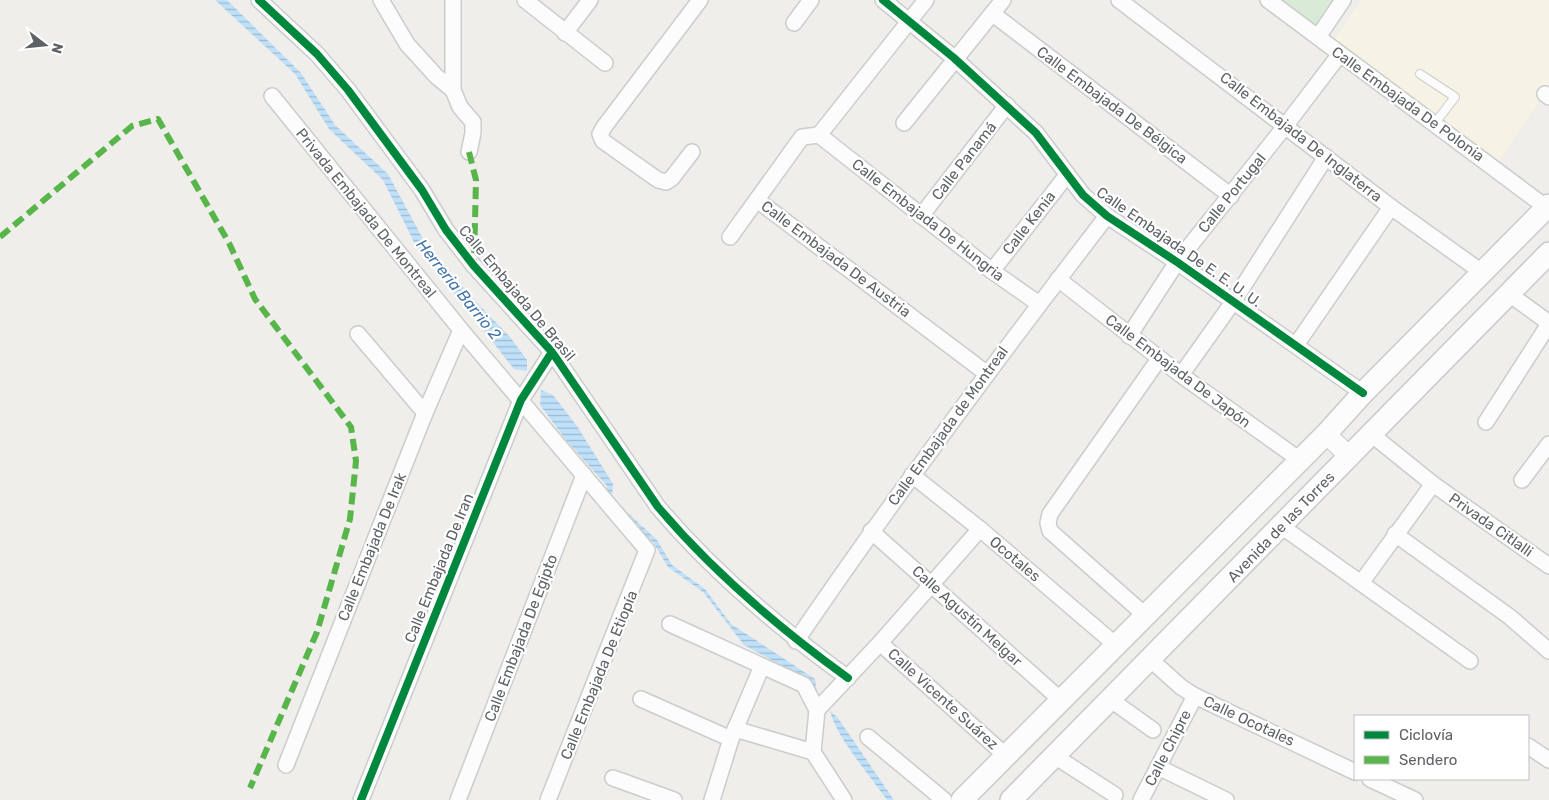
<svg xmlns="http://www.w3.org/2000/svg" width="1549" height="800" viewBox="0 0 1549 800" font-family="Rubik,sans-serif">
<style>
.commercial{fill:#f7f3e4}
.park{fill:#d8ebd6}
.water{fill:url(#water-rules)}
.lines{fill:none;stroke-linecap:round;stroke-linejoin:round}
.service-casing{stroke:#cbcccc;stroke-width:10}
.minor-casing{stroke:#cbcccc;stroke-width:18}
.tertiary-casing{stroke:#cbcccc;stroke-width:21}
.secondary-casing{stroke:#cacacb;stroke-width:24}
.service{stroke:#fdfcfc;stroke-width:8}
.minor{stroke:#fdfcfc;stroke-width:15}
.tertiary{stroke:#fdfcfc;stroke-width:19}
.secondary{stroke:#fdfcfc;stroke-width:21}
.quiet{stroke:#58b549;stroke-width:6;stroke-dasharray:12 6;stroke-linecap:butt}
.cycleway-casing{stroke:#fff;stroke-width:11}
.cycleway{stroke:#00873e;stroke-width:8}
.labels{text-anchor:middle;stroke-width:4.5;stroke-linejoin:round;paint-order:stroke}
.street-label{font-size:15px;fill:#5f6368;stroke:#fff}
.water-label{font-size:16px;font-style:italic;fill:#4174aa;stroke:#fff}
</style>
<defs>
<pattern id="water-rules" width="6" height="5" patternUnits="userSpaceOnUse" patternTransform="scale(1.25)"><rect width="6" height="5" fill="#bfe0f9"/><path d="M0 2.5h6" fill="none" stroke="#9eb9cd"/></pattern>
</defs>
<rect width="100%" height="100%" fill="#efeeea"/>
<polygon class="commercial" points="1362,0 1549,0 1549,86 1494,168 1330,46"/>
<polygon class="park" points="1264,0 1337,0 1312,37"/>
<g class="water">
<polygon points="215,0 227,0 301,73 335,125 388,174 423,239 476,302 510,337 527,360 527,371 514,369 414,242 383,180 329,129 295,74"/>
<polygon points="541,390 553,395 577,426 613,484 612,498 657,540 672,565 705,589 731,624 815,679 817,692 812,682 744,645 703,592 668,567 653,542 606,500 607,486 566,440 540,405"/>
<path d="M830,711l8,7 56,82h-7c-16,-23 -51,-63 -57,-89z"/>
</g>
<g class="lines">
<g class="service-casing">
<polyline id="service" points="1420,74 1455,97 1435,123"/>
</g>
<g class="minor-casing">
<g id="minor">
<path d="M259,0l58,54 31,36 74,100 24,40 28,36 78,86 106,155c55,65 121,121 190,171"/>
<polyline points="381,0 407,44 436,76 453,90"/>
<polyline points="453,0 453,90 460,107 473,122 473,133 469,152"/>
<polyline points="525,0 605,63"/>
<polyline points="883,0 954,58 1036,133 1083,195 1107,216 1177,262 1363,393"/>
<polyline points="1119,0 1391,207 1483,273"/>
<polyline points="1268,0 1547,208"/>
<polyline points="993,14 1231,196"/>
<polyline points="794,23 811,0"/>
<polyline points="565,33 590,0"/>
<polyline points="1318,37 1343,0"/>
<polyline points="1545,94 1549,97"/>
<polyline points="272,96 461,330 647,550 548,800"/>
<polyline points="904,123 1003,0"/>
<polyline points="819,135 992,271 1039,304"/>
<polyline points="692,152 672,178 666,182 658,180 603,141 600,134 604,127 700,0"/>
<polyline points="757,200 986,373"/>
<polyline points="921,216 1007,105"/>
<polyline points="730,237 802,137 819,135 926,0"/>
<polyline points="992,271 1067,175"/>
<polyline points="1058,279 1181,375 1300,460"/>
<polyline points="1508,293 1549,323"/>
<polyline points="358,334 425,413"/>
<polyline points="1129,336 1177,262 1286,125 1340,54"/>
<polyline points="1296,345 1391,207"/>
<polyline points="1181,375 1233,302 1326,157"/>
<polyline points="1486,422 1549,324"/>
<polyline points="1371,434 1433,484 1549,566"/>
<polyline points="912,475 980,529 1117,646"/>
<polyline points="1522,480 1549,444"/>
<polyline points="1281,526 1470,661"/>
<polyline points="871,531 1062,701"/>
<polyline points="1395,534 1510,617 1549,651"/>
<polyline points="1361,583 1433,484"/>
<polyline points="1146,616 1050,531 1048,523 1050,514 1159,359"/>
<polyline points="670,624 804,685 817,710"/>
<path d="M796,641c99,-145 204,-286 311,-425"/>
<polyline points="880,643 1005,755"/>
<polyline points="1151,660 1181,687 1195,696 1355,772"/>
<polyline points="641,699 731,739"/>
<polyline points="1111,700 1153,730"/>
<polyline points="735,729 813,752"/>
<polyline points="868,737 944,800"/>
<polyline points="1528,746 1549,760"/>
<polyline points="1056,757 1115,795"/>
<polyline points="286,765 425,413 461,330"/>
<polyline points="1158,767 1226,800"/>
<polyline points="613,778 674,800"/>
<polyline points="1370,779 1415,800"/>
<polyline points="361,800 521,400 552,352"/>
<polyline points="458,800 584,475"/>
<polyline points="712,800 731,739 762,666"/>
<polyline points="844,800 813,752 817,710 880,643 980,529"/>
<polyline points="1141,800 1195,696"/>
</g>
</g>
<g class="tertiary-casing">
<polyline id="tertiary" points="1326,434 1349,456"/>
</g>
<g class="secondary-casing">
<g id="secondary">
<polyline points="962,800 1326,434 1363,393 1549,205"/>
<polyline points="1011,800 1549,253"/>
</g>
</g>
<use href="#service" class="service"/>
<use href="#minor" class="minor"/>
<use href="#tertiary" class="tertiary"/>
<use href="#secondary" class="secondary"/>
<g class="quiet">
<polyline points="469,152 476,180 474,264"/>
<polyline points="0,237 132,126 158,119 229,243 255,299 351,427 356,461 350,519 317,632 250,788"/>
</g>
<g class="cycleway-casing">
<g id="cycleway">
<path d="M259,0l58,54 31,36 74,100 24,40 28,36 78,86 106,155c55,65 121,121 190,171"/>
<polyline points="883,0 954,58 1036,133 1083,195 1107,216 1177,262 1363,393"/>
<polyline points="361,800 521,400 552,352"/>
</g>
</g>
<use href="#cycleway" class="cycleway"/>
</g>
<g class="labels">
<g class="street-label">
<text transform="translate(1408 104) rotate(36)" y="5">Calle Embajada De Polonia</text>
<text transform="translate(1112 105) rotate(37)" y="5">Calle Embajada De Bélgica</text>
<text transform="translate(1301 137) rotate(38)" y="5">Calle Embajada De Inglaterra</text>
<text transform="translate(964 161) rotate(-52)" y="5">Calle Panamá</text>
<text transform="translate(1232 193) rotate(-51)" y="5">Calle Portugal</text>
<text transform="translate(366 213) rotate(51)" y="5">Privada Embajada De Montreal</text>
<text transform="translate(928 220) rotate(38)" y="5">Calle Embajada De Hungria</text>
<text transform="translate(1029 223) rotate(-52)" y="5">Calle Kenia</text>
<text transform="translate(1179 247) rotate(35)" y="5">Calle Embajada De E. E. U. U.</text>
<text transform="translate(836 259) rotate(37)" y="5">Calle Embajada De Austria</text>
<text transform="translate(517 293) rotate(50)" y="5">Calle Embajada De Brasil</text>
<text transform="translate(1178 371) rotate(37)" y="5">Calle Embajada De Japón</text>
<text transform="translate(948 426) rotate(-54)" y="5">Calle Embajada de Montreal</text>
<text transform="translate(1491 525) rotate(35)" y="5">Privada Citlalli</text>
<text transform="translate(1281 527) rotate(-46)" y="5">Avenida de las Torres</text>
<text transform="translate(372 547) rotate(-68)" y="5">Calle Embajada De Irak</text>
<text transform="translate(1015 559) rotate(40)" y="5">Ocotales</text>
<text transform="translate(439 568) rotate(-68)" y="5">Calle Embajada De Iran</text>
<text transform="translate(967 616) rotate(42)" y="5">Calle Agustín Melgar</text>
<text transform="translate(521 638) rotate(-69)" y="5">Calle Embajada De Egipto</text>
<text transform="translate(599 675) rotate(-68)" y="5">Calle Embajada De Etiopía</text>
<text transform="translate(943 699) rotate(42)" y="5">Calle Vicente Suárez</text>
<text transform="translate(1249 721) rotate(25)" y="5">Calle Ocotales</text>
<text transform="translate(1168 748) rotate(-63)" y="5">Calle Chipre</text>
</g>
<g class="water-label">
<text transform="translate(459 289) rotate(51)" y="6">Herreria Barrio 2</text>
</g>
</g>
<rect x="1354" y="715" width="175" height="65" fill="#ffffff" stroke="#bfc1c3"/>
<rect x="1364" y="731" width="25" height="8" fill="#00873e" stroke="#bfc1c3"/>
<text x="1399" y="740" font-size="15" fill="#5f6368">Ciclovía</text>
<rect x="1364" y="756" width="25" height="8" fill="#58b549" stroke="#bfc1c3"/>
<text x="1399" y="765" font-size="15" fill="#5f6368">Sendero</text>
<g transform="translate(45 45) rotate(106)" stroke="#ffffff" stroke-width="4" paint-order="stroke">
<path d="M0-4L9 19L0 12L-9 19Z" fill="#5f6368"/>
<text y="-8" font-size="14" font-weight="bold" text-anchor="middle" fill="#5f6368">N</text>
</g>
</svg>
